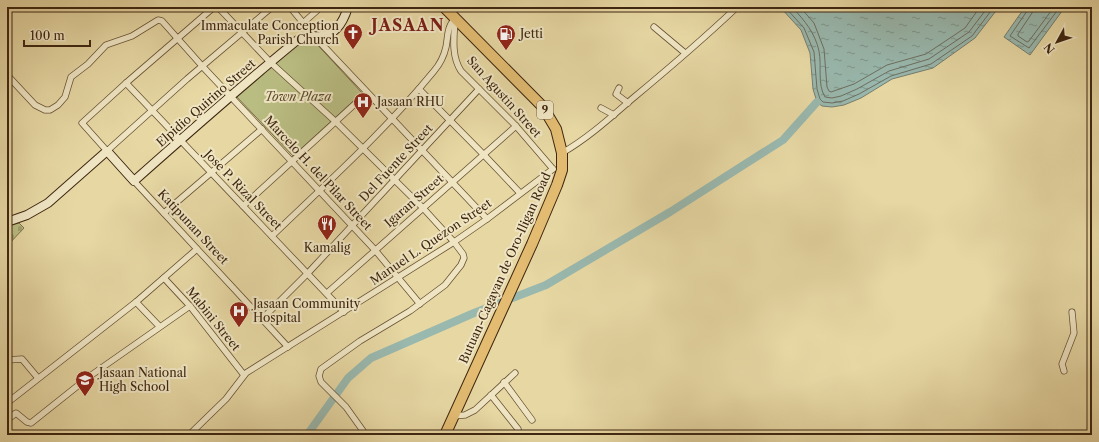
<svg xmlns="http://www.w3.org/2000/svg" width="1099" height="442" viewBox="0 0 1099 442" font-family="'Libre Caslon Text',serif">
<style>
.cemetery{fill:url(#cemetery-stones);stroke:#7c724a}
.park{fill:#b9bd82;stroke:#7c724a}
.water{fill:url(#water-ripples);stroke:#757e6f}
.lines{fill:none;stroke-linecap:round;stroke-linejoin:round}
.shore{stroke:#6c6f60;stroke-width:1}
.river{stroke:#99b8ae;stroke-width:8}
.street-casing{stroke:#685236;stroke-width:7}
.secondary-casing{stroke:#3e2611;stroke-width:10}
.highway-casing{stroke:#3e2611;stroke-width:12}
.street{stroke:#efe5c3;stroke-width:5.5}
.secondary{stroke:#efe5c3;stroke-width:8}
.highway{stroke:#e3bc72;stroke-width:10}
.labels{text-anchor:middle;stroke-width:4;stroke-linejoin:round;paint-order:stroke}
.shield{fill:#efe5c3;stroke:#735f46;stroke-width:1}
.shield-label{font-size:11px;font-weight:bold;fill:#3e2611}
.poi-label{font-size:12px;fill:#3e2611;stroke:#efe5c3;text-anchor:start}
.park-label{font-size:12px;font-style:italic;fill:#5d4c2d;stroke:#efe5c3}
.street-label{font-size:12px;fill:#3e2611;stroke:#efe5c3}
.district-label{font-size:16px;font-weight:bold;letter-spacing:1px;fill:#7a1f14;stroke:#efe5c3}
</style>
<defs>
<pattern id="cemetery-stones" width="16" height="16" patternUnits="userSpaceOnUse"><rect width="16" height="16" fill="#b9bd82"/><path d="M2 7V4a2 2 0 0 1 4 0v3zM10 15v-3a2 2 0 0 1 4 0v3z" fill="#a0a26f"/></pattern>
<pattern id="water-ripples" width="26" height="14" patternUnits="userSpaceOnUse"><rect width="26" height="14" fill="#99b8ae"/><path d="M2 4q2-2 4 0t4 0M15 11q2-2 4 0t4 0" fill="none" stroke="#7e958c"/></pattern>
</defs>
<rect width="100%" height="100%" fill="#e6d7a3"/>
<filter id="stains"><feTurbulence type="fractalNoise" baseFrequency=".005" numOctaves="4"/><feColorMatrix values="0 0 0 0 .2 0 0 0 0 .09 0 0 0 0 .02 0 0 0 .5 -.17"/></filter>
<radialGradient id="worn" r=".72"><stop offset=".6" stop-color="#630" stop-opacity="0"/><stop offset="1" stop-color="#630" stop-opacity=".3"/></radialGradient>
<polygon class="cemetery" points="19,223 24,228 7,246 7,226"/>
<polygon class="park" points="313,40 362,93 293,156 236,96 302,41"/>
<g class="water">
<polygon points="780,7 999,7 975,38 933,68 892,79 861,98 844,105 832,107 822,106 817,102 813,89 810,53 801,30"/>
<polygon points="1025,7 1065,7 1030,55 1004,37"/>
</g>
<g class="lines">
<g class="shore">
<polyline points="785,7 804,28 814,52 817,89 820,99 823,102 832,103 843,101 859,94 891,76 931,64 972,36 994,7"/>
<path d="M792,7c13,14 23,26 27,44 3,15 -2,33 6,46l7,1 9,-2 16,-7 32,-18 40,-12 40,-27 19,-25"/>
<polyline points="800,7 814,23 824,49 827,87 829,91 831,92 854,84 887,65 926,54 965,28 980,7"/>
<polyline points="1028,7 1027,11 1010,36 1029,48 1060,7"/>
<polyline points="1033,7 1032,13 1018,34 1018,36 1027,42 1029,41 1054,7"/>
</g>
<polyline class="river" points="307,435 348,378 371,358 474,313 546,285 670,212 783,140 817,102"/>
<g class="street-casing">
<g id="street">
<polyline points="214,7 126,83 82,123 107,151 187,79 272,7"/>
<polyline points="218,7 270,62 336,122 423,208 454,242 463,254 464,258 461,265 445,285 410,311 360,341 321,369 319,376 321,382 346,407 366,435"/>
<polyline points="290,7 314,36 487,219"/>
<path d="M455,19c-1,17 -4,37 6,52l55,55 37,43"/>
<polyline points="303,23 321,7"/>
<polyline points="654,27 685,53"/>
<polyline points="7,75 35,105 45,110 50,110 58,105 65,97 71,77 88,64 106,45 132,36 158,20 162,21 203,67 375,250 420,304"/>
<polyline points="126,83 344,312"/>
<polyline points="619,88 616,94 628,103"/>
<polyline points="419,89 484,155 520,193"/>
<polyline points="601,108 614,115"/>
<path d="M562,153c26,-15 48,-35 70,-54 35,-29 70,-59 103,-90"/>
<polyline points="134,181 288,347"/>
<polyline points="243,206 367,93"/>
<polyline points="164,213 262,129"/>
<path d="M272,236c55,-53 113,-105 162,-165 6,-7 10,-15 12,-24 2,-10 1,-21 9,-28"/>
<polyline points="164,278 190,306 244,375"/>
<polyline points="327,293 516,126"/>
<polyline points="136,302 159,326"/>
<polyline points="262,319 308,273 479,89"/>
<polyline points="7,360 22,359 38,378"/>
<polyline points="1064,371 1062,364 1074,333 1072,312"/>
<polyline points="504,382 532,420"/>
<polyline points="491,395 518,429"/>
<polyline points="7,403 136,302 197,249"/>
<polyline points="453,416 465,415 475,410 515,373"/>
<polyline points="7,420 16,413 27,422 31,423 90,376 190,306"/>
<polyline points="189,435 226,399 246,373 454,242 487,219 553,169"/>
</g>
</g>
<g class="secondary-casing">
<path id="secondary" d="M7,222l20,-7 21,-12 59,-52 27,30c53,-47 106,-94 161,-139 9,-7 16,-5 26,-6 16,-1 23,-16 27,-29"/>
</g>
<g class="highway-casing">
<polyline id="highway" points="444,7 543,107 556,129 562,153 562,170 557,185 532,244 445,435"/>
</g>
<use href="#street" class="street"/>
<use href="#secondary" class="secondary"/>
<use href="#highway" class="highway"/>
</g>
<defs>
<g id="church-pin" transform="scale(1)"><path d="M0 17L-7.5 6A9.5 9.5 0 1 1 7.5 6Z" fill="#8f2418" stroke="#efe5c3"/><path d="M-1.2-6h2.4v3.5h3.3v2.4h-3.3V6h-2.4V-.1h-3.3v-2.4h3.3Z" fill="#fff"/></g>
<g id="fuel-pin" transform="scale(1)"><path d="M0 17L-7.5 6A9.5 9.5 0 1 1 7.5 6Z" fill="#8f2418" stroke="#efe5c3"/><path d="M-5.5-6h7V0h2V4h1.3V-2.5L3-4.5l.8-.8L6-3V5H2.5V1h-1V6h-7ZM-4.2-4.7v3.2H.2V-4.7Z" fill="#fff"/></g>
<g id="hospital-pin" transform="scale(1)"><path d="M0 17L-7.5 6A9.5 9.5 0 1 1 7.5 6Z" fill="#8f2418" stroke="#efe5c3"/><path d="M-5-5h3v3.5h4V-5h3V5h-3V1.5h-4V5h-3Z" fill="#fff"/></g>
<g id="restaurant-pin" transform="scale(1)"><path d="M0 17L-7.5 6A9.5 9.5 0 1 1 7.5 6Z" fill="#8f2418" stroke="#efe5c3"/><path d="M-5-6h1v4h1v-4h1v4h1v-4h1v5L-1.5 .5V6h-2V.5L-5-1ZM5-6V6H3V1.5H1.5Q1.5-4 5-6Z" fill="#fff"/></g>
<g id="school-pin" transform="scale(1)"><path d="M0 17L-7.5 6A9.5 9.5 0 1 1 7.5 6Z" fill="#8f2418" stroke="#efe5c3"/><path d="M0-5L7-2L0 1L-7-2ZM-4 1L0 2.5L4 1V4Q0 6-4 4Z" fill="#fff"/></g>
</defs>
<g fill-rule="evenodd">
<use href="#church-pin" x="353" y="33"/>
<use href="#fuel-pin" x="506" y="34"/>
<use href="#hospital-pin" x="363" y="102"/>
<use href="#restaurant-pin" x="327" y="224"/>
<use href="#hospital-pin" x="239" y="311"/>
<use href="#school-pin" x="85" y="380"/>
</g>
<g class="labels">
<rect class="shield" x="537" y="101" width="16" height="18" rx="3"/>
<g class="shield-label">
<text x="545" y="114">9</text>
</g>
<g class="poi-label">
<text x="339" y="30" text-anchor="end">Immaculate Conception<tspan x="339" dy="14">Parish Church</tspan></text>
<text x="520" y="38">Jetti</text>
<text x="377" y="106">Jasaan RHU</text>
<text x="327" y="252" text-anchor="middle">Kamalig</text>
<text x="253" y="308">Jasaan Community<tspan x="253" dy="14">Hospital</tspan></text>
<text x="99" y="377">Jasaan National<tspan x="99" dy="14">High School</tspan></text>
</g>
<g class="park-label">
<text x="298" y="101">Town Plaza</text>
</g>
<g class="street-label">
<text transform="translate(504 97) rotate(48)" y="4">San Agustin Street</text>
<text transform="translate(206 103) rotate(-41)" y="4">Elpidio Quirino Street</text>
<text transform="translate(396 163) rotate(-47)" y="4">Del Fuente Street</text>
<text transform="translate(318 173) rotate(47)" y="4">Marcelo H. del Pilar Street</text>
<text transform="translate(243 190) rotate(46)" y="4">Jose P. Rizal Street</text>
<text transform="translate(414 201) rotate(-41)" y="4">Igaran Street</text>
<text transform="translate(193 227) rotate(47)" y="4">Katipunan Street</text>
<text transform="translate(431 242) rotate(-34)" y="4">Manuel L. Quezon Street</text>
<text transform="translate(505 268) rotate(-66)" y="4">Butuan-Cagayan de Oro-Iligan Road</text>
<text transform="translate(213 319) rotate(51)" y="4">Mabini Street</text>
</g>
<g class="district-label">
<text x="408" y="31">JASAAN</text>
</g>
</g>
<rect width="1099" height="442" fill="none" stroke="#e6d7a3" stroke-width="24"/>
<rect x="8" y="8" width="1083" height="426" fill="none" stroke="#3e2611" stroke-width="2"/>
<rect x="12" y="12" width="1075" height="418" fill="none" stroke="#3e2611"/>
<g transform="translate(1057 42) rotate(230)" stroke="#efe5c3" stroke-width="3" paint-order="stroke">
<path d="M0-3L7 15L0 10L-7 15Z" fill="#3e2611"/>
<text y="-6" font-size="11" font-weight="bold" text-anchor="middle" fill="#3e2611">N</text>
</g>
<path d="M24 40v6h66v-6" fill="none" stroke="#3e2611" stroke-width="2"/>
<text x="30" y="40" font-size="12" fill="#3e2611" stroke="#efe5c3" stroke-width="3" paint-order="stroke">100 m</text>
<rect width="100%" height="100%" filter="url(#stains)"/>
<rect width="100%" height="100%" fill="url(#worn)"/>
</svg>
